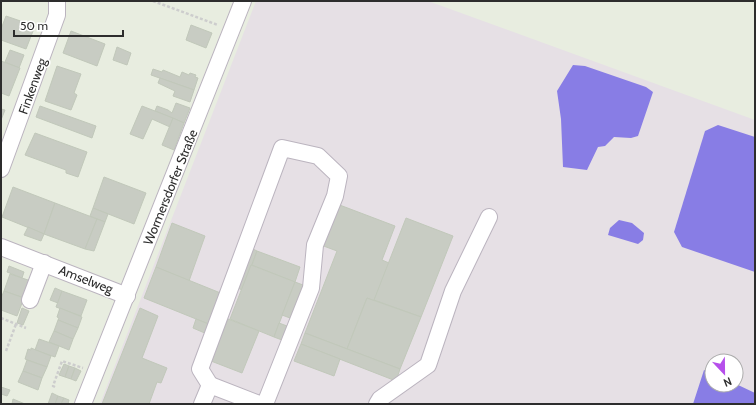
<svg xmlns="http://www.w3.org/2000/svg" width="756" height="405" viewBox="0 0 756 405" font-family="Cabin,sans-serif">
<style>
.industrial{fill:#e6e0e5;fill-rule:evenodd}
.water{fill:#887de5}
.building{fill:#c8ccc3;stroke:#c1c8ba}
.lines{fill:none;stroke-linecap:round;stroke-linejoin:round}
.minor-casing{stroke:#bbb4bf;stroke-width:18}
.path{stroke:#cdcdcd;stroke-width:2.5;stroke-dasharray:3 2;stroke-linecap:butt}
.minor{stroke:#fff;stroke-width:16}
.labels{text-anchor:middle;stroke-width:3;stroke-linejoin:round;paint-order:stroke}
.street-label{font-size:13px;fill:#2d2d2d;stroke:#fff}
</style>
<rect width="100%" height="100%" fill="#e8ede0"/>
<path class="industrial" d="M256,1h172l327,119v284h-655zM712,361h24v24h-24z"/>
<g class="water">
<polygon points="573,65 585,66 646,87 653,92 638,136 631,138 614,137 605,146 598,147 587,170 563,167 561,119 557,91"/>
<polygon points="718,125 755,137 755,272 682,247 674,232 705,131"/>
<polygon points="619,220 632,223 644,233 643,240 638,244 608,235 610,228"/>
<polygon points="704,370 712,373 712,385 736,384 755,393 755,404 693,404"/>
</g>
<g class="building">
<polygon points="6,16 35,26 26,49 1,40 1,29"/>
<polygon points="191,25 212,33 206,48 186,40"/>
<polygon points="71,31 105,44 97,66 63,53"/>
<polygon points="117,47 131,53 127,65 113,60"/>
<polygon points="10,50 24,55 19,68 5,62"/>
<polygon points="1,61 20,68 9,96 1,93"/>
<polygon points="57,66 81,74 74,93 77,95 71,110 45,101"/>
<polygon points="153,69 162,72 163,70 180,77 182,72 189,75 190,73 196,75 195,77 198,78 194,90 151,75"/>
<polygon points="160,78 194,90 190,102 173,96 175,91 158,83"/>
<polygon points="176,103 190,108 184,123 155,111 157,106 168,110 172,113"/>
<polygon points="40,106 96,126 92,138 36,117"/>
<polygon points="142,106 173,118 170,127 152,119 143,139 130,134"/>
<polygon points="1,109 5,110 1,120"/>
<polygon points="173,118 184,123 174,150 162,145"/>
<polygon points="35,133 87,152 78,177 66,173 66,170 25,155"/>
<polygon points="104,177 146,193 134,224 93,208"/>
<polygon points="13,187 55,203 44,234 2,217"/>
<polygon points="55,203 97,219 85,249 44,234"/>
<polygon points="337,204 395,226 382,260 389,263 374,301 367,298 347,349 305,333 337,251 321,245"/>
<polygon points="93,208 108,214 105,222 90,216"/>
<polygon points="406,218 453,236 421,317 374,300"/>
<polygon points="97,219 105,222 94,251 85,249"/>
<polygon points="172,223 205,236 189,281 156,267"/>
<polygon points="28,227 44,234 41,241 24,235"/>
<polygon points="251,248 257,251 242,290 236,287"/>
<polygon points="257,251 300,267 295,282 252,265"/>
<polygon points="251,265 295,282 274,337 230,319"/>
<polygon points="9,266 24,272 22,278 7,272"/>
<polygon points="156,267 223,294 211,325 144,298"/>
<polygon points="10,274 31,281 24,298 4,291"/>
<polygon points="295,282 303,285 290,318 282,315"/>
<polygon points="55,288 62,291 58,303 50,300"/>
<polygon points="4,291 24,298 17,316 1,310 1,298"/>
<polygon points="62,291 87,300 81,316 56,307"/>
<polygon points="367,298 421,317 400,369 347,349"/>
<polygon points="22,308 29,311 23,325 17,323"/>
<polygon points="60,308 82,317 78,328 58,320 59,318 57,317"/>
<polygon points="140,308 158,316 142,358 167,368 161,383 157,382 149,404 102,404"/>
<polygon points="196,319 211,325 207,334 193,328"/>
<polygon points="228,319 259,331 242,373 211,361"/>
<polygon points="58,320 78,328 73,339 54,331"/>
<polygon points="279,323 287,326 282,340 274,337"/>
<polygon points="54,331 73,339 69,350 49,342"/>
<polygon points="305,333 400,369 396,381 301,344"/>
<polygon points="39,339 59,346 55,357 35,350"/>
<polygon points="301,344 340,359 334,376 294,361"/>
<polygon points="31,348 51,356 47,367 25,359 28,349 31,350"/>
<polygon points="27,360 47,367 42,378 23,371"/>
<polygon points="64,364 69,366 65,377 59,375"/>
<polygon points="69,366 75,368 71,379 65,377"/>
<polygon points="75,368 81,371 76,381 71,379"/>
<polygon points="23,371 42,378 38,390 18,382"/>
<polygon points="1,387 10,390 7,396 1,394"/>
<polygon points="52,393 58,396 55,404 48,404"/>
<polygon points="58,396 64,398 61,404 55,404"/>
<polygon points="64,398 69,400 68,404 61,404"/>
<polygon points="13,399 25,404 12,404"/>
</g>
<g class="lines">
<g class="minor-casing">
<g id="minor">
<polyline points="1,169 57,15 57,1"/>
<polyline points="1,247 127,296"/>
<polyline points="30,300 44,263"/>
<polyline points="210,385 200,369 282,148 318,156 339,176 335,196 315,245 311,288 265,404"/>
<polyline points="83,404 243,1"/>
<polyline points="202,404 210,385 259,404"/>
<polyline points="377,404 380,399 428,365 453,291 489,217"/>
</g>
</g>
<g class="path">
<polyline points="153,1 218,25"/>
<polyline points="1,318 26,328"/>
<polyline points="6,351 16,324"/>
<polyline points="55,387 53,386 62,361 83,368"/>
</g>
<use href="#minor" class="minor"/>
</g>
<g class="labels">
<g class="street-label">
<text transform="translate(32 86) rotate(-70)" y="5">Finkenweg</text>
<text transform="translate(170 187) rotate(-68)" y="5">Wormersdorfer Straße</text>
<text transform="translate(86 279) rotate(21)" y="5">Amselweg</text>
</g>
</g>
<rect width="756" height="405" fill="none" stroke="#2d2d2d" stroke-width="4"/>
<g transform="translate(724 373) rotate(158)"><circle r="19" fill="#ffffff" stroke="#ababab"/>
<path d="M0-3L7 15L0 10L-7 15Z" fill="#b64feb"/>
<text y="-6" font-size="11" font-weight="bold" text-anchor="middle" fill="#2d2d2d">N</text>
</g>
<path d="M14 30v6h109v-6" fill="none" stroke="#2d2d2d" stroke-width="2"/>
<text x="20" y="30" font-size="12" fill="#2d2d2d" stroke="#ffffff" stroke-width="3" paint-order="stroke">50 m</text>
</svg>
